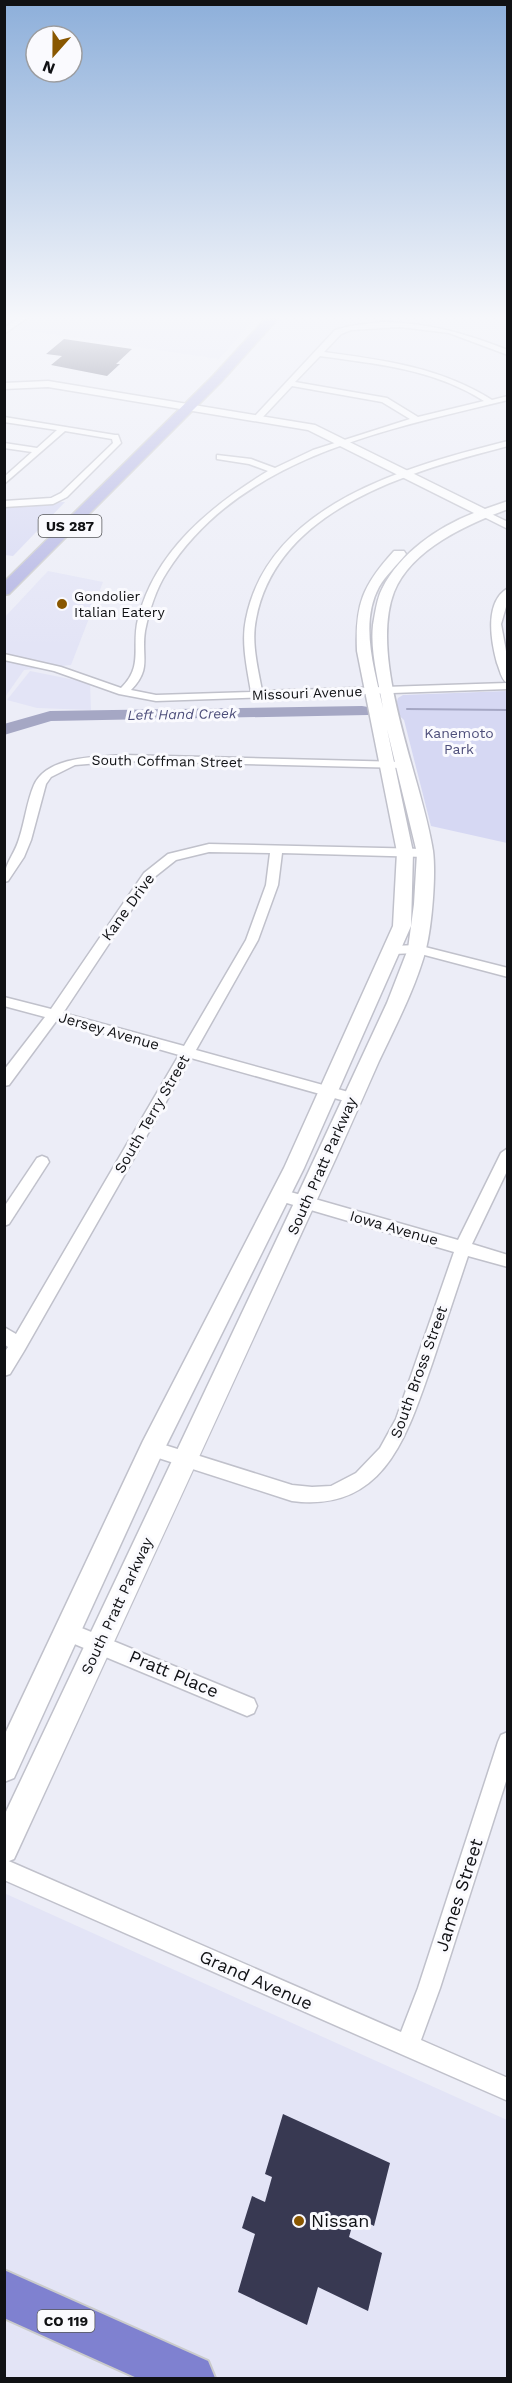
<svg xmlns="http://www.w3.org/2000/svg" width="512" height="2383" viewBox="0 0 512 2383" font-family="'Work Sans',sans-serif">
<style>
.built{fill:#e3e4f6}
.green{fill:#d6d8f3}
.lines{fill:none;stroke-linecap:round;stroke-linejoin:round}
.stream{stroke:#a5a7c4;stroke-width:2}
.river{fill:#a5a7c4;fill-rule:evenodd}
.building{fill:#383952}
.street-casing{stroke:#c0c1cb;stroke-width:3}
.secondary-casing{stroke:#c0c1cb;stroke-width:3}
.primary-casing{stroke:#cacbcb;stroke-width:3}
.highway-casing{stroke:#cacbcb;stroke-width:4}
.street{fill:#fff;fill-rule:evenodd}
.secondary{fill:#fff;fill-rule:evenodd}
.primary{fill:#b2b3e3;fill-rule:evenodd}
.highway{fill:#7f81d0;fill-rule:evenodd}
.poi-dot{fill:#895700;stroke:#fafafe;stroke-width:2}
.labels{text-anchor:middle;stroke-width:6;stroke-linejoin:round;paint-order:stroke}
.shield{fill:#fafafe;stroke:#56575a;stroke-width:1.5}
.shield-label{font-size:14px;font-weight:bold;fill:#101114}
.far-poi-label{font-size:14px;fill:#101114;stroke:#fafafe;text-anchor:start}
.far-street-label{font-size:14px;fill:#101114;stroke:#fafafe}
.far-water-label{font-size:14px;font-style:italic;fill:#4d4e7a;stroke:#fafafe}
.far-park-label{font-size:14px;fill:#4e4f7b;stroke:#fafafe}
.street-label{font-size:15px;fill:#101114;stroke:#fafafe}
.near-street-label{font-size:18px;fill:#101114;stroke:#fafafe}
.near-poi-label{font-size:18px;fill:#101114;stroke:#fafafe;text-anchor:start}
</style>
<rect width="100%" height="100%" fill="#ecedf7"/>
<g class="built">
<polygon points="35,315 258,315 219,359 16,329"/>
<polygon points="48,571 103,582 71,665 24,670 5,697 5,617"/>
<polygon points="30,671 90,683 91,710 37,708 7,700"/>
<polygon points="4,1893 507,2120 507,2378 5,2378"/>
</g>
<g class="green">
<polygon points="65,502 13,556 5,555 4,508 26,503"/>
<path d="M507,691v152l-76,-17 -27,-106c-8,-6 -9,-13 -6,-22l5,-3z"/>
</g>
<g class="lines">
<polyline class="stream" points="407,709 508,710"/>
<polygon class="river" points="362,706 368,707 371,711 368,715 51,721 4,735 4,724 50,711"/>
</g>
<g class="building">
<polygon points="64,339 132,349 116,364 120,364 107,376 51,365 62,356 46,354"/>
<polygon points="283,2114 390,2163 374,2226 355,2216 349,2237 382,2253 368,2311 318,2287 307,2325 238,2292 255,2234 242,2228 252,2196 265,2202 272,2177 265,2174"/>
</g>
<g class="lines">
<g class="street-casing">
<g id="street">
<polygon points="23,315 31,315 4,334 4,328"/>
<path d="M382,322c47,1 82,11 126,28v5l-59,-22 -49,-6 -49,3 -10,4 -17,18c59,8 116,15 168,48l16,-4v4c-123,30 -268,57 -341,172 -11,17 -18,39 -22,59 -4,26 7,38 -14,59l25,5 95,-3c-4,-24 -10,-50 -5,-73 23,-116 163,-153 262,-178v5c-95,25 -231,61 -252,173 -5,24 2,49 6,72l245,-8c-6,-4 -7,-13 -10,-20 -6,-22 -13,-61 11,-75v12l-7,24 7,38v27l-352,12 -37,-7 -65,-23 -50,-11v-6l57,13 60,21c23,-22 10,-41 17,-69 17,-68 73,-113 130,-148l-19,-7 -32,-5v-4l34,4 24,9 38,-18 97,-31 -28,-17 -90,-16 -31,33 -7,-2 81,-87 15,-4zM320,356c57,8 114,13 164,45l-66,16 -31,-19 -92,-16z"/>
<polygon points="4,417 115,435 118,435 121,443 67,497 53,504 4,507 4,501 51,498 61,493 113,443 112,439 65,431 4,484 4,477 32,452 4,448 4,443 37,448 57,430 4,422"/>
<polygon points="483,510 508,522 508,529 480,515 480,511"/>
<path d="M123,755l280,7 6,3 -6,3 -280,-7 -48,4 -24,12 -5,7 -15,56 -7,17 -16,24 -4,1c0,-19 10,-26 15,-43 6,-18 8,-38 15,-54 13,-29 62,-28 89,-30z"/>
<path d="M209,844l216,5 6,4 -6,4 -143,-4 -4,32 -20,55 -62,110 156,43 7,5 -7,5 -161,-45 -167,293 -14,23 -6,2v-23l4,-6 -4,-3v-17l12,7 163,-279 -122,-35 -48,65 -5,1v-16l41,-53 -41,-11v-9l47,12 93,-136 24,-19zM209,852l61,1 -4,32 -20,55 -62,106 -121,-33 89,-134 24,-19z"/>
<polygon points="417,945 508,968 508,977 417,953 393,954 387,950 393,946"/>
<path d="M508,1148v21l-36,75 36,11v12l-40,-11c-12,36 -24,72 -36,108 -25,71 -47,149 -140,137l-146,-47 -3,-5 3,-5 6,-3 140,44 20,2 19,-1 25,-13 24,-25 16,-29 58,-167 -174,-51 -5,-2 -3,-4 3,-4 5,-2 178,51 43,-87z"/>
<polygon points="42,1156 47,1158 49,1162 9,1224 4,1226 4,1207 37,1158"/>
<polygon points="67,1622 254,1699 257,1706 254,1713 247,1716 60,1638 58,1631 60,1624"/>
<polygon points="508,1732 508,1775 440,1988 421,2040 508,2078 508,2101 4,1880 4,1859 401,2032 418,1988 498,1742 501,1735"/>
</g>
</g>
<g class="secondary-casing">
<path id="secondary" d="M48,381l267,44 170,84 23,-8v8c-40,15 -97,40 -114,83 -26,68 28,187 39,259 3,24 -1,74 -7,98 -10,38 -30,76 -47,112 -27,62 -55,124 -84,186 -93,204 -187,408 -281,612l-10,4v-47l290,-613 93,-200 21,-54 6,-45 3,-51 -30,-124 26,123 -2,74 -107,242 -143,288 -147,322 -10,4v-46l139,-295 141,-273 109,-242 4,-74 -40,-201c-2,-47 6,-66 37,-100h10l2,3c-9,11 -20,21 -27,33 -20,37 -4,84 4,121 -4,-26 -13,-56 -10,-83 2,-11 4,-27 9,-36 18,-36 56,-62 92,-76l-166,-83 -260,-43 -44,2v-6z"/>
</g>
<g class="primary-casing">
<polygon id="primary" points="269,315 281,315 221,382 9,594 4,595 4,582 213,376"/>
</g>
<g class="highway-casing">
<polygon id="highway" points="4,2270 208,2361 215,2378 137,2378 4,2318"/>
</g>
<use href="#street" class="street"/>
<use href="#secondary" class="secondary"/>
<use href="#primary" class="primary"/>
<use href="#highway" class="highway"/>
</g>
<linearGradient id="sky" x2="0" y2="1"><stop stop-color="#8dafda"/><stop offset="0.49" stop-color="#f6f7fb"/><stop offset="1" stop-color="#f6f7fb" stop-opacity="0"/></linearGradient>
<rect width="512" height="648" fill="url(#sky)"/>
<g class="poi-dot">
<circle cx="62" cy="604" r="6"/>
<circle cx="299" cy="2221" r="6"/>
</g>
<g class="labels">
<g class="shield">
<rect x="38.5" y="515" width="63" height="22" rx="4.5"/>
<rect x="37.5" y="2310" width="57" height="22" rx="4.5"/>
</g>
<g class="shield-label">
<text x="70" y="531">US 287</text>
<text x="66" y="2326">CO 119</text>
</g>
<g class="far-poi-label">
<text x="74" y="601">Gondolier<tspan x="74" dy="16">Italian Eatery</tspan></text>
</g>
<g class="far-street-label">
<text transform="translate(307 693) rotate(-2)" y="5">Missouri Avenue</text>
<text transform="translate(167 761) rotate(1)" y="5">South Coffman Street</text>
</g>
<g class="far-water-label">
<text transform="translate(182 714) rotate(-1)" y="5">Left Hand Creek</text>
</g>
<g class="far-park-label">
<text x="459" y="738">Kanemoto<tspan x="459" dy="16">Park</tspan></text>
</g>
<g class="street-label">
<text transform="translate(128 907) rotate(-54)" y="5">Kane Drive</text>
<text transform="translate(109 1031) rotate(16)" y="5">Jersey Avenue</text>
<text transform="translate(152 1114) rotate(-60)" y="5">South Terry Street</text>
<text transform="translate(322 1166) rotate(-66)" y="5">South Pratt Parkway</text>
<text transform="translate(394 1228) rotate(16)" y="5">Iowa Avenue</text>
<text transform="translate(419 1372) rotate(-70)" y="5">South Bross Street</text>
<text transform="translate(117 1606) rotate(-65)" y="5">South Pratt Parkway</text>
</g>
<g class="near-street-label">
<text transform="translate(174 1674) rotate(23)" y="6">Pratt Place</text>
<text transform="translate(459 1895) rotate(-72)" y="6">James Street</text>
<text transform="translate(256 1980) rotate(24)" y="6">Grand Avenue</text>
</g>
<g class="near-poi-label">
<text x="311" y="2227">Nissan</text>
</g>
</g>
<rect width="512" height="2383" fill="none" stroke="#101114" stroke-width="12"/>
<g transform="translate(54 54) rotate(201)"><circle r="28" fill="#fafafe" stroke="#9c9da0" stroke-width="1.5"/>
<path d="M0-4.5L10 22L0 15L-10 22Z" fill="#895700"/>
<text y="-9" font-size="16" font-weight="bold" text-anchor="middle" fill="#101114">N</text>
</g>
</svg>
